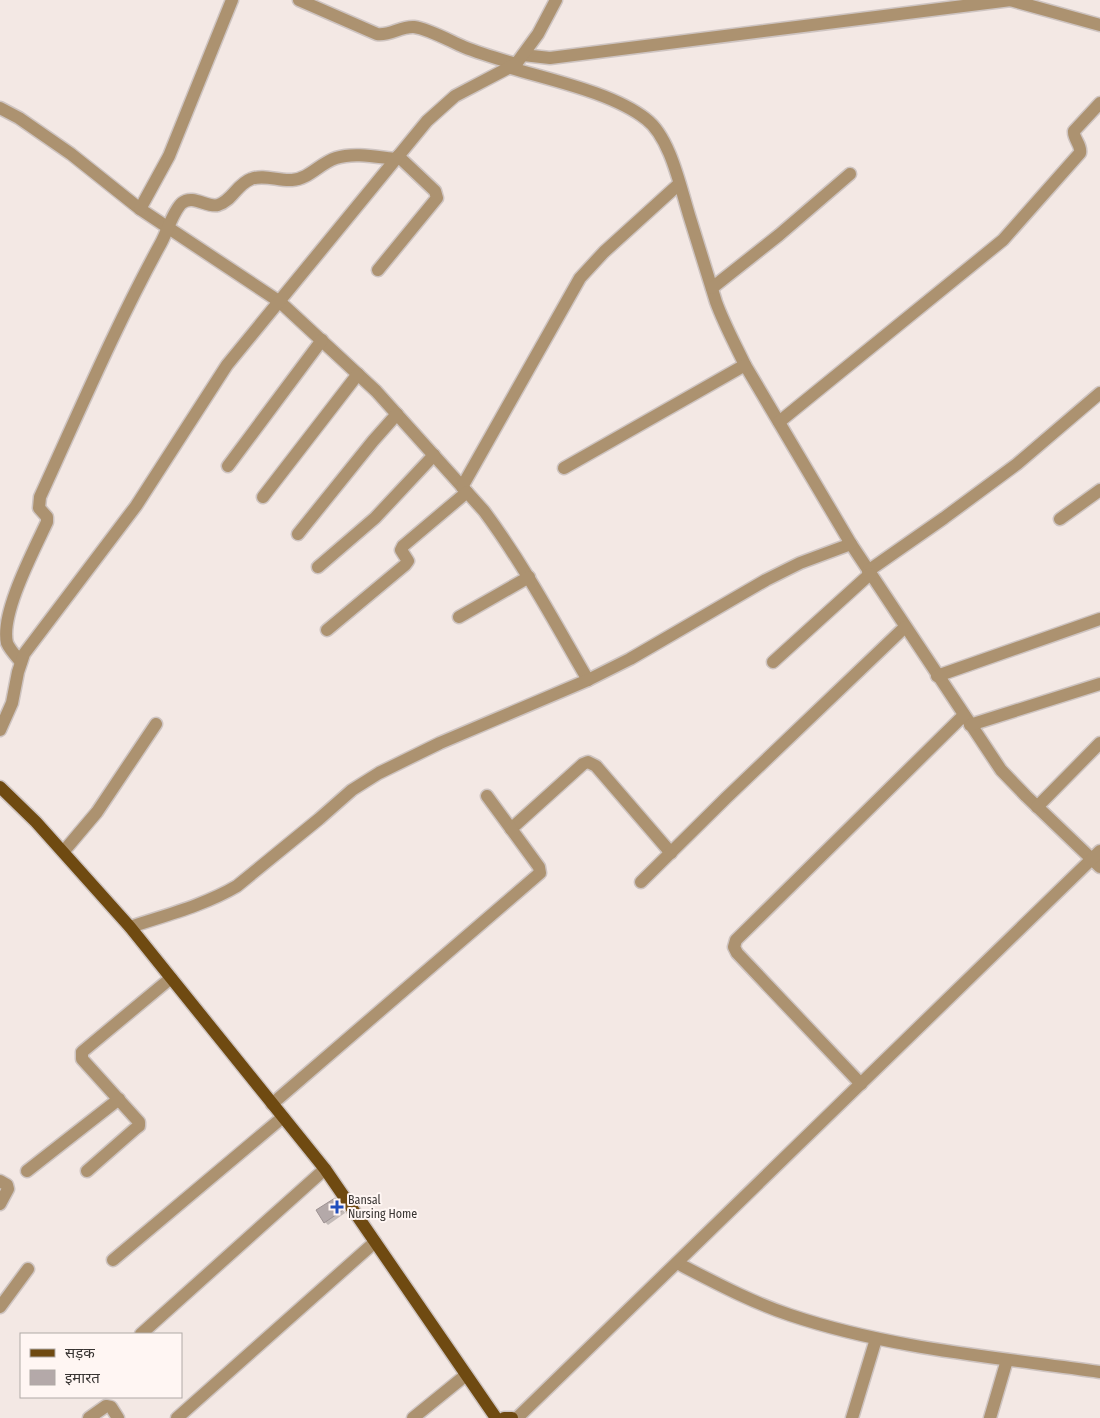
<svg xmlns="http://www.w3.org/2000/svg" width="1100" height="1418" viewBox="0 0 1100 1418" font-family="'Fira Sans Condensed','Noto Sans Devanagari',sans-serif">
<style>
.shadow{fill:#0003}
.building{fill:#b4a9a9;stroke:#9d9292}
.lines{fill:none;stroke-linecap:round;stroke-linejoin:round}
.minor-casing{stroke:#cec4c1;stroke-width:15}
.major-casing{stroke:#cec4c1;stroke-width:15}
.minor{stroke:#ac9270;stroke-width:12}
.major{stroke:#6f4a11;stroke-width:12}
.poi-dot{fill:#214fbd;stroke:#fff6f3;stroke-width:2}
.labels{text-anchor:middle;stroke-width:4;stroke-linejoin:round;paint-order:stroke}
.poi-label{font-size:12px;fill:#393533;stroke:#fff6f3;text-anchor:start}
</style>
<rect width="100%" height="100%" fill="#f3e8e4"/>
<polygon class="shadow" points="338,1202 345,1213 328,1225 325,1222"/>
<polygon class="building" points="335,1198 343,1210 324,1223 316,1210"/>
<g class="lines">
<g class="minor-casing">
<g id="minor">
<path d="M299,0l78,34c13,2 24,-8 37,-7 15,2 36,14 50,20 17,7 35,12 52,17"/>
<polyline points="1010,0 1100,25"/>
<polyline points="523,55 550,58 1011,0"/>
<path d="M511,68c40,12 102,25 135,51 24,18 34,67 43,96 9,29 18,58 27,87 8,22 19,42 29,63l106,179 150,226 25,26 74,71"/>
<path d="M0,108l19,10 52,36 69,55 140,93 96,89 108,120c40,54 71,112 104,169"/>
<polyline points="140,209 169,156 232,0"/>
<polyline points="378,270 437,198 435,191 398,156"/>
<polyline points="712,288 779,235 850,174"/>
<path d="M779,422l224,-182 77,-87c2,-8 -7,-14 -6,-22l26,-28"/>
<polyline points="228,466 322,340"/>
<polyline points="564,468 745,365"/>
<polyline points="462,487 580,278 604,252 679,184"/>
<polyline points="263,497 358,374"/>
<polyline points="1060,519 1100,490"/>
<polyline points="298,534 373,441 397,414"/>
<polyline points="318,567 375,518 434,455"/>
<polyline points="868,571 944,518 1017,464 1100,393"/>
<polyline points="459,617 529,577"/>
<polyline points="327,630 405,565 408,561 401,550 403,546 467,492"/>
<path d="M21,662c-5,-6 -11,-12 -14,-19 -7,-29 27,-93 40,-121v-5l-8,-9 1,-11c39,-85 76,-172 121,-254 6,-11 12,-32 21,-40 11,-9 25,5 36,2 14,-4 19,-21 33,-26 13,-5 27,2 41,1 17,-1 28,-17 44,-22 18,-6 41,-1 60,1"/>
<polyline points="773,662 870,574"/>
<polyline points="937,676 1100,619"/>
<polyline points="970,725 1100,684"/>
<polyline points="0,730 12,703 18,672 24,654 136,506 227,365 427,121 455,96 516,64 538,34 556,0"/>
<polyline points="1037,807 1100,743"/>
<polyline points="511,829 583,764 588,762 596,766 671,853"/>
<polyline points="64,851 97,812 156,724"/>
<polyline points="641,882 726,798 905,627"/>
<path d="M130,927c36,-12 75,-22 107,-41l82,-67 33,-29 27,-17 61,-30 148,-63 42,-21 136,-79 34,-17 51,-19"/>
<polyline points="861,1084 737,953 734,947 736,940 964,715"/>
<polyline points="272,1104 540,873 539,867 487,796"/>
<polyline points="27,1171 119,1099"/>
<polyline points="87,1171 135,1129 139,1126 139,1122 82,1059 82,1052 171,978"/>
<polyline points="0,1181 7,1185 8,1189 0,1204"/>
<polyline points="113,1260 283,1117"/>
<path d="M677,1263c37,19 74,39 113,52 101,34 206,42 310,57"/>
<polyline points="0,1307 28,1269"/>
<polyline points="141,1334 325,1169"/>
<polyline points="89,1418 106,1406 111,1407 118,1418"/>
<polyline points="177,1418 375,1242"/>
<polyline points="413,1418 466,1375"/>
<polyline points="517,1418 1100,851"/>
<polyline points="852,1418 876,1339"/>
<polyline points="990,1418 1007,1360"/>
</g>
</g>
<g class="major-casing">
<g id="major">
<polyline points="0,787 36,822 130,927 325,1169 496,1418"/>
<polyline points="504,1418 512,1418"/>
</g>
</g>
<use href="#minor" class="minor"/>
<use href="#major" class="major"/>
</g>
<path class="poi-dot" d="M334.5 1199.5h5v5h5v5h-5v5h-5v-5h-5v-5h5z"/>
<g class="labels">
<g class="poi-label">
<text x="348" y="1204">Bansal<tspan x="348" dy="14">Nursing Home</tspan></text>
</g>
</g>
<rect x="20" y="1333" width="162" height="65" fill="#fff6f3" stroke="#b0a9a6"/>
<rect x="30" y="1349" width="25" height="8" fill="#6f4a11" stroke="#b0a9a6"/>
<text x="65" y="1358" font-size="15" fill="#393533">सड़क</text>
<rect x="30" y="1370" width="25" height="15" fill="#b4a9a9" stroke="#b0a9a6"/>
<text x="65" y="1383" font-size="15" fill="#393533">इमारत</text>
</svg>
